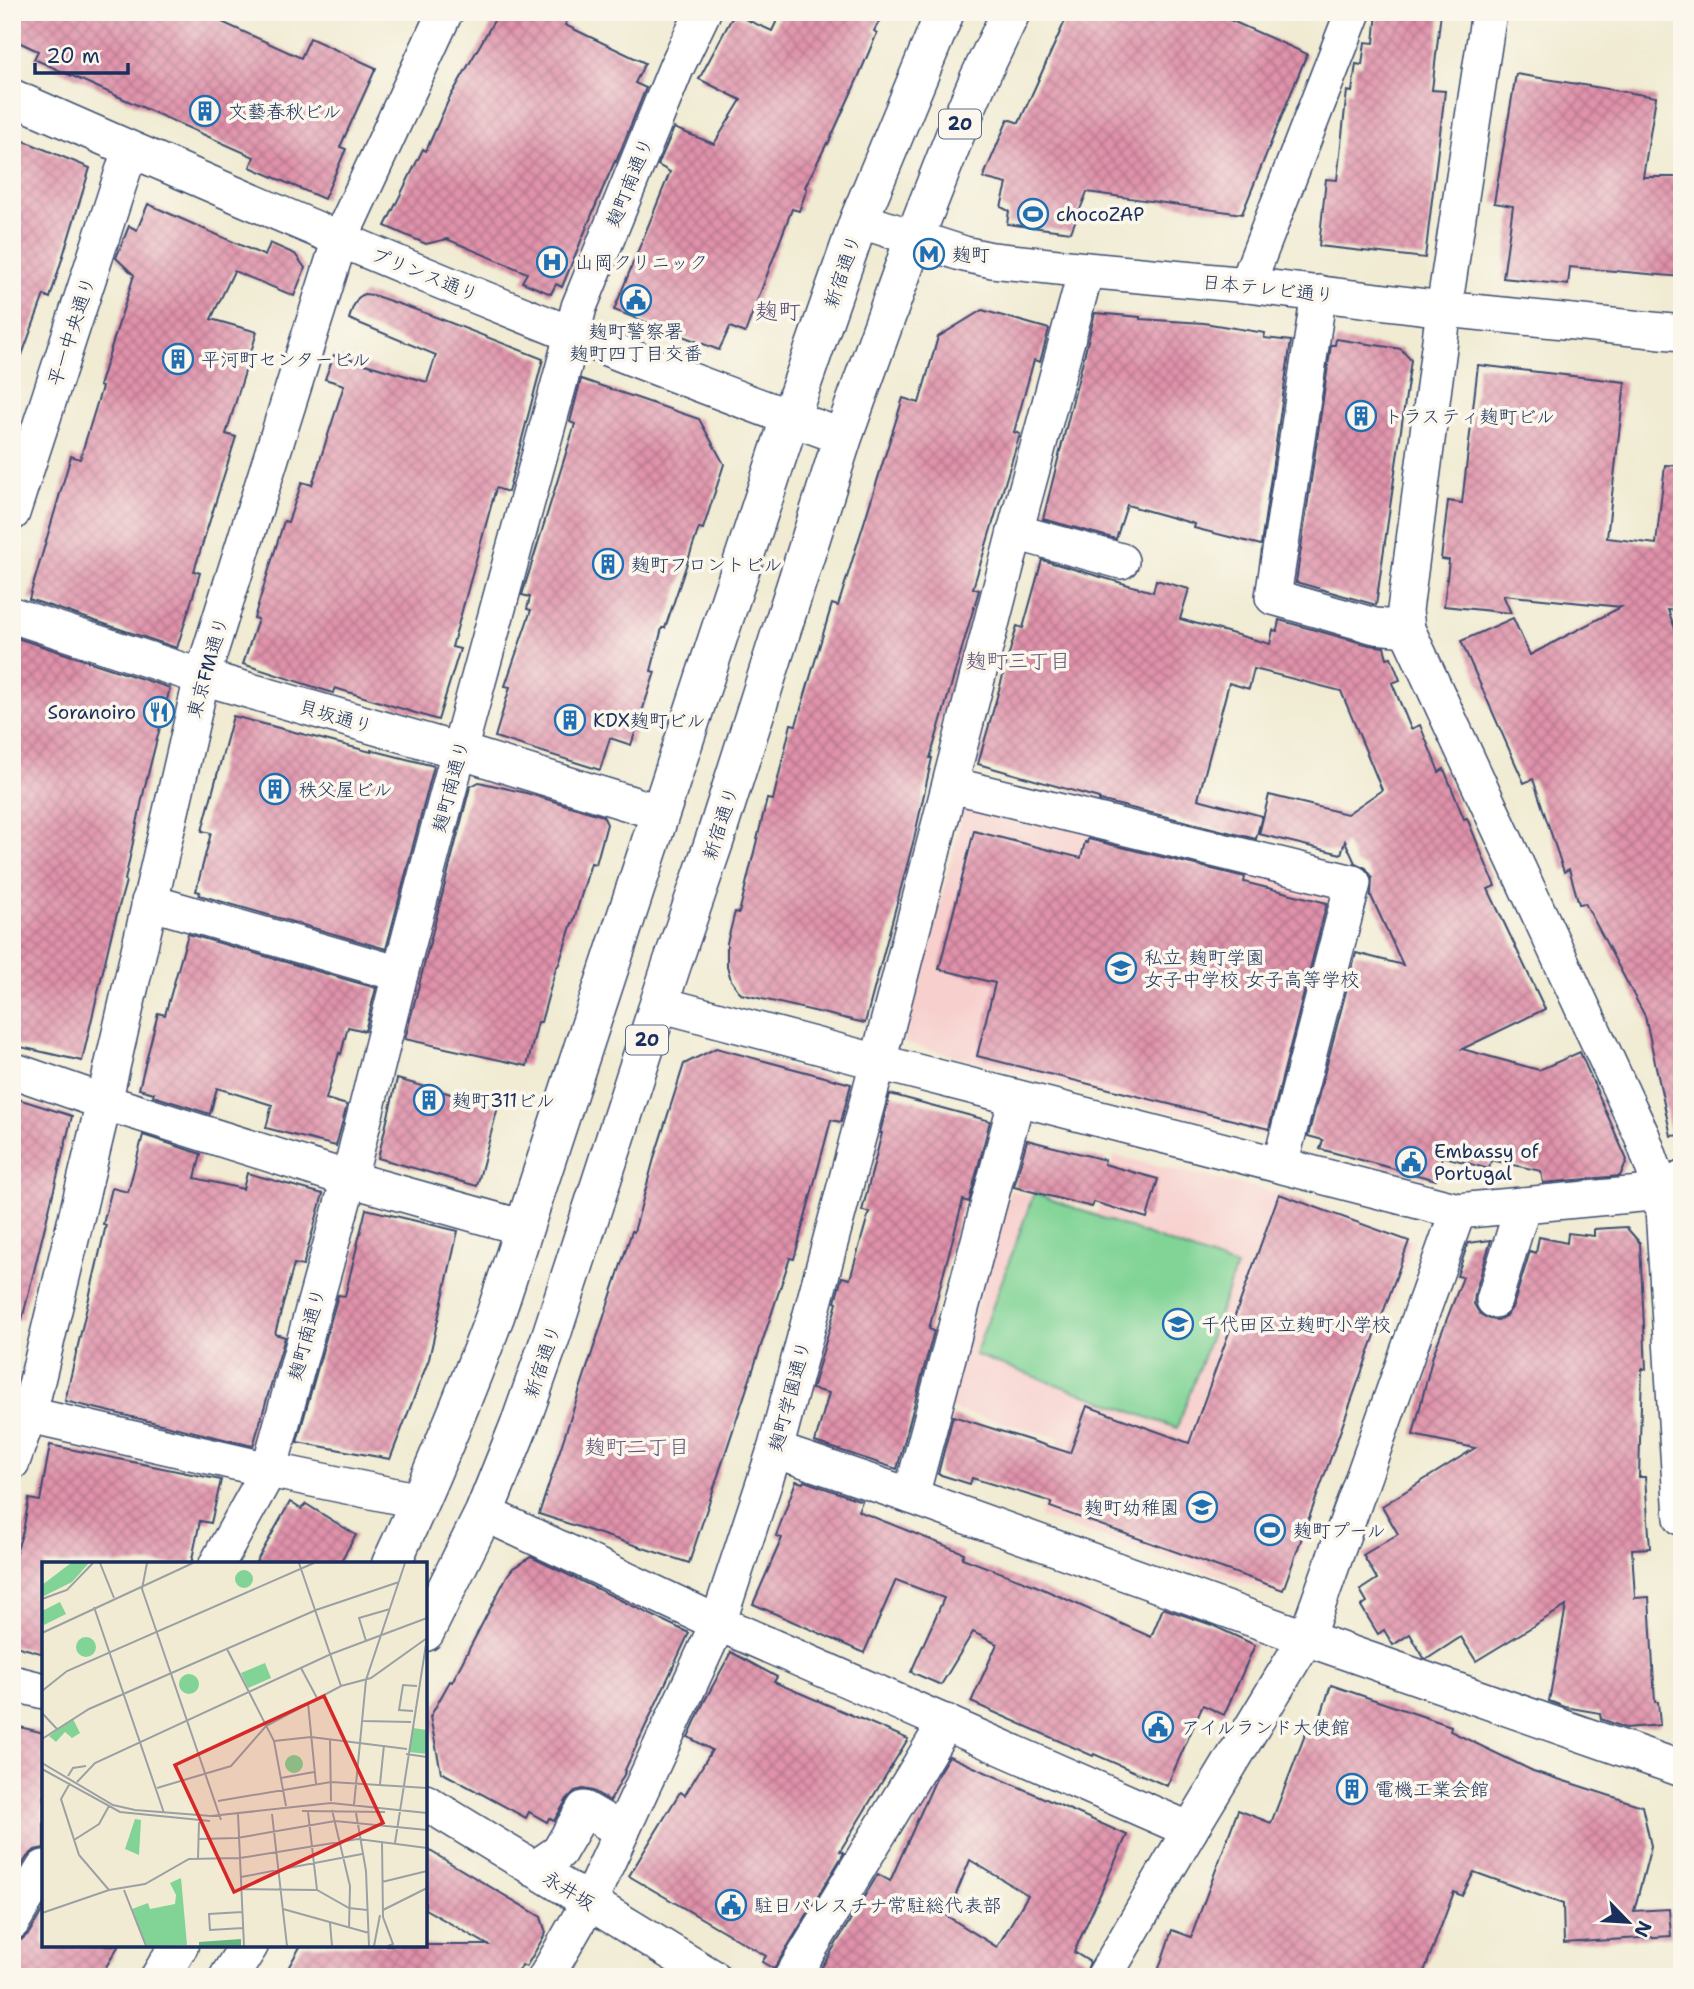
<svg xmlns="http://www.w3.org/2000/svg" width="1694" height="1989" viewBox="0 0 1694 1989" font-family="'Shantell Sans','Klee One',sans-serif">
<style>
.built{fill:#f7d0ce}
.pitch{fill:#81d496;stroke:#4e827a;stroke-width:2}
.building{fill:url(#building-cross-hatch);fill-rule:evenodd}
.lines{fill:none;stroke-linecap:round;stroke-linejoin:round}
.minor-casing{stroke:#3b4b6f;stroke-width:38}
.highway-casing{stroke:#3b4b6f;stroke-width:41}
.minor{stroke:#fff;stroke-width:35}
.highway{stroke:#fff;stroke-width:38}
.labels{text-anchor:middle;stroke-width:7;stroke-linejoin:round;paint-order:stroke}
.shield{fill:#fbf7ec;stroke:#5e6b89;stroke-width:2}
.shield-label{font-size:18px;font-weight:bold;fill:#1b2f5e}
.poi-label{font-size:19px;fill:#1b2f5e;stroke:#fbf7ec;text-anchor:start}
.street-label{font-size:19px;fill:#1b2f5e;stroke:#fbf7ec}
.neighbourhood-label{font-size:21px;fill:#605279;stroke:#fbf7ec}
.quarter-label{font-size:23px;fill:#605279;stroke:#fbf7ec}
.inset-road{fill:none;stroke:#9ba0a4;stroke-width:2}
.view{fill:#d62828;fill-opacity:0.15;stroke:#d62828;stroke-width:3.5}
.inset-edge{fill:none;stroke:#1b2f5e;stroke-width:3.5}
</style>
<defs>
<pattern id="building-cross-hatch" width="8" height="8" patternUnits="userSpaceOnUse" patternTransform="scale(1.75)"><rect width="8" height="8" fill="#e092aa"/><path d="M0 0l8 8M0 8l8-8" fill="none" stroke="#b5788e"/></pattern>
</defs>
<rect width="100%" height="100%" fill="#fbf7ec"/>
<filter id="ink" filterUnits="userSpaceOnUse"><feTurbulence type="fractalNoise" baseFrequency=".0143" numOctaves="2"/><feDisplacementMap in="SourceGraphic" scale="14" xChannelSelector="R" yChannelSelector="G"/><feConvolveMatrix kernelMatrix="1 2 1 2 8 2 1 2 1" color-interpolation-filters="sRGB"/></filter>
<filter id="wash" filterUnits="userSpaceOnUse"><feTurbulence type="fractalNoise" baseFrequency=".00686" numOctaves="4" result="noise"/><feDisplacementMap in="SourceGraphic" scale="28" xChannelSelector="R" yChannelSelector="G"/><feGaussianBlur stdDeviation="1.57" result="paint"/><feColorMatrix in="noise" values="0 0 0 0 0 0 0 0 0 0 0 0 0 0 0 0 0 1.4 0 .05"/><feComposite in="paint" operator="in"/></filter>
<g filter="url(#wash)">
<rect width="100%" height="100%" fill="#f0ebd2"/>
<g class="built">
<polygon points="967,797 1340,893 1274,1139 904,1043"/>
<polygon points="1114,1156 1275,1192 1415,1240 1283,1596 1040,1517 1060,1438 948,1408 1010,1190 1097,1213"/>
</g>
<polygon class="pitch" points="1034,1193 1236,1267 1177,1428 975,1355"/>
<g id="blocks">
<g class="building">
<polygon points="12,12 200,12 301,58 310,38 376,68 340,147 346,149 324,199 250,167 254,157 34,59 38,51 12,39"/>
<polygon points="499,12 571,12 565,25 645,63 635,83 646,88 616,162 615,161 600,195 562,287 556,284 551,294 522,282 527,273 447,239 426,244 385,226 423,149 426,151 449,99"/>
<polygon points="781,12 884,12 874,31 877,33 857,80 828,144 827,143 805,187 807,189 799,211 792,209 745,333 730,327 719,350 614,310 670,172 658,165 674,128 714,144 741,100 699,79 734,14 772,31"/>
<polygon points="1069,12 1212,12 1307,54 1242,214 1087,192 1071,232 1007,224 1009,211 1001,207 1007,184 983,178 1008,119 1019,123"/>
<polygon points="1377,12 1441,12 1432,90 1445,91 1425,258 1319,246 1326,179 1337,180 1347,91 1352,92 1356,64 1362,65 1365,42 1374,43"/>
<polygon points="1516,74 1656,97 1643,177 1682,177 1682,277 1570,267 1568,285 1503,278 1513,206 1494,203"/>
<polygon points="12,136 90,168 50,298 44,295 15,374 12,373"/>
<polygon points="148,204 265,256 270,243 295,254 305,268 294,296 234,271 211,319 257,332 226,434 236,437 194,571 200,573 177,648 29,599 71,456 80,459 102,387 99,386 134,275 116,258 129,226 137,230"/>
<polygon points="364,294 373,295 428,314 543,359 508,492 496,488 452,647 460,649 438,720 335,688 333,693 243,664 258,619 254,618 284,521 288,522 302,482 312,485 344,385 325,379 334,355 427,382 436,355 349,319 353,307 358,298"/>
<polygon points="982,310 1049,329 1040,362 1034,360 1014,432 1020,434 973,588 979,590 930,758 932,758 914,839 865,1023 741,994 731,980 727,966 727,943 735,912 739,913 767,799 773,800 791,724 796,725 832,604 838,606 903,398 919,403 938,337"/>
<polygon points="1095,313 1140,317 1140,319 1204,323 1265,333 1264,338 1291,341 1261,545 1194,528 1195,524 1127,505 1116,539 1043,519"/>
<polygon points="1336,339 1401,349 1411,360 1376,605 1296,582 1331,345 1335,345"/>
<polygon points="1478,365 1625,382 1607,538 1656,544 1665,465 1682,466 1682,611 1668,610 1682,647 1682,1135 1671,1136 1645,1016 1585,903 1579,904 1569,869 1564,872 1533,779 1524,783 1461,641 1513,618 1530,655 1621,607 1503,595 1511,613 1444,606 1449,560 1441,559 1448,501 1462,503"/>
<polygon points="581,379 699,419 724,464 703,529 699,528 665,628 662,628 651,671 655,672 631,745 610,738 600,770 495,737 510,687 505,686 531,610 527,609 530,597 522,595 575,424 570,422"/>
<polygon points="1042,560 1153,592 1156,580 1189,589 1180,619 1270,644 1273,630 1277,631 1279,620 1369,645 1384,647 1387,658 1391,657 1400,680 1392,683 1411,729 1420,725 1439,772 1444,769 1464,819 1467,818 1495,886 1488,889 1545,1009 1462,1049 1539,1070 1580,1052 1627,1160 1620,1176 1543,1183 1541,1171 1491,1160 1489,1169 1442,1156 1436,1180 1320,1149 1323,1140 1308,1136 1356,953 1403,965 1371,896 1372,877 1366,868 1355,863 1345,841 1341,854 1259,834 1269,795 1347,814 1382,790 1341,691 1254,669 1249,689 1229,683 1198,799 1262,816 1256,839 1099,800 1099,798 978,764 1017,626 1023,628"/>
<polygon points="12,638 17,639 17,638 170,688 145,786 125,880 126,881 112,932 82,1061 12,1045"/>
<polygon points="233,716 371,752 371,750 434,766 386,949 199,895 200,892 196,891 211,833 202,831"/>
<polygon points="479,782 526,793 603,816 607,824 596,864 591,863 573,923 572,923 559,964 556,968 541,1022 538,1022 527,1066 405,1039 470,787"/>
<polygon points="974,831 1081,858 1085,842 1087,843 1088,839 1245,877 1244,882 1327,903 1269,1129 977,1056 995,983 939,969"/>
<polygon points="188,934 376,988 365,1031 348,1027 341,1054 339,1053 326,1099 347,1105 336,1146 266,1128 272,1105 217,1088 210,1114 153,1096 154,1093 139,1089 158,1013 165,1015"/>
<polygon points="716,1048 851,1084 841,1122 831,1120 794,1259 790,1258 689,1563 539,1514 632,1231 634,1232 655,1155 684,1064"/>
<polygon points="397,1079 498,1107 477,1186 378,1158"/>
<polygon points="890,1094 990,1121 969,1202 963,1200 929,1329 934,1331 897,1469 815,1442 829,1393 812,1389 837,1303 835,1302 842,1277 850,1279 869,1212 862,1211 882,1133 880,1133"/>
<polygon points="12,1097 72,1116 22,1320 12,1319"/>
<polygon points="143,1135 201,1154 195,1178 243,1189 247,1173 323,1194 303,1266 294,1264 275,1334 285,1337 253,1446 65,1401 106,1225 103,1224 112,1188 128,1192"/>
<polygon points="1027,1140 1105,1160 1104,1164 1158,1179 1147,1218 1094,1202 1092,1207 1014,1187"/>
<polygon points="1279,1194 1409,1241 1283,1590 1050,1507 1052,1502 972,1478 970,1484 938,1474 953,1416 1070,1453 1087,1406 1189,1443"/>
<polygon points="366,1209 458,1231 429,1359 390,1459 297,1442 338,1295 345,1296"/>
<polygon points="1626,1227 1640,1243 1646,1369 1642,1369 1639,1477 1645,1477 1650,1548 1632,1549 1635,1598 1649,1597 1655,1702 1658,1702 1660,1725 1626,1728 1601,1719 1600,1713 1565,1707 1549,1701 1566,1606 1476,1661 1461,1637 1427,1659 1424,1658 1410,1634 1393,1645 1384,1630 1378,1634 1361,1606 1367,1602 1360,1590 1377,1579 1363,1555 1398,1534 1382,1506 1475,1448 1413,1435 1433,1355 1463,1277 1457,1276 1468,1243 1491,1240 1475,1294 1474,1304 1480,1314 1489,1319 1498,1320 1507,1315 1513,1306 1530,1251 1536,1253 1539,1237 1567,1243 1568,1233 1594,1236 1594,1229"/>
<polygon points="50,1445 221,1480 211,1523 200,1521 191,1564 44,1564 44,1654 12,1645 12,1565 23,1531 29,1499 40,1501"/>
<polygon points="796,1481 803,1483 804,1481 862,1501 858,1511 964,1553 962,1558 1034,1585 1151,1637 1163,1608 1212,1625 1255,1645 1224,1715 1203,1705 1167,1786 1094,1754 1093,1756 971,1702 997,1644 973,1632 941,1685 911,1672 944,1598 896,1580 864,1653 753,1604 782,1538 776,1536"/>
<polygon points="290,1502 301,1509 306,1504 356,1535 339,1564 255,1564"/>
<polygon points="531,1557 689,1633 625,1770 626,1771 610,1801 593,1791 583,1789 575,1791 567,1799 554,1821 549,1818 547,1822 529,1812 526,1818 441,1772 430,1717 450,1681 452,1682 507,1576 513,1568"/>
<polygon points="731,1652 777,1677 774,1682 908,1739 840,1851 844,1853 774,1969 762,1962 766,1956 629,1876 680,1792 685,1795 712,1750 688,1737 704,1702"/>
<polygon points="1331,1685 1451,1726 1450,1731 1533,1771 1642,1806 1651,1846 1634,1911 1669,1909 1671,1936 1564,1943 1563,1904 1474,1872 1462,1896 1454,1892 1422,1977 1156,1977 1172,1930 1191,1937 1238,1810 1271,1823 1310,1722 1318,1724"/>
<polygon points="12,1725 44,1733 44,1848 35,1850 27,1857 12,1882"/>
<path d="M949,1756l178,79 -53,117 16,10 -6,15h-268l62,-103 12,7 49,-109zM970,1860l58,35 -31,52 -50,-31z"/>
<polygon points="425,1848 541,1917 546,1933 526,1967 522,1965 516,1977 283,1977 301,1945 488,1945 425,1909"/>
<polygon points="44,1908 44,1945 119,1945 100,1977 12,1977 12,1942 21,1940 29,1933"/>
</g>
</g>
</g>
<g filter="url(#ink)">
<use href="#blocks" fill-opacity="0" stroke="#3b4b6f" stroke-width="2"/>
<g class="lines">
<g class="minor-casing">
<g id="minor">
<polyline points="1489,12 1444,309 1405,610 1407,629 1642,1136 1662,1192 1682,1518"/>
<path d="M12,97c274,121 549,239 831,340"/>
<polyline points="859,220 964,254 992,260 1086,270 1247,285 1444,309 1682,333"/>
<polyline points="1247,285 1353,12"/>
<polyline points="1319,293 1273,597 1375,626 1407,629"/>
<polyline points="12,513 130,150"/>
<polyline points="1015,532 1121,561"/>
<polyline points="12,615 202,677 459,751 661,813"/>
<polyline points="951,785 1353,883 1280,1165"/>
<polyline points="149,902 400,974"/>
<polyline points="659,1004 878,1062 1458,1211 1662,1192 1682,1179"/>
<polyline points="12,1070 104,1102 349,1179 524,1228"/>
<polyline points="1494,1300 1523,1205"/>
<polyline points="12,1411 269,1470 420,1501"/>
<polyline points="775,1450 911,1496 1306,1638 1682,1769"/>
<polyline points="12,1462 29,1414 104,1102 202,677 340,239 445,12"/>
<polyline points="911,1496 1017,1098"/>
<polyline points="484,1513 718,1623 1190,1830"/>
<polyline points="217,1564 269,1470 349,1179 400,974 459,751 565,362 579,307 676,68 703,12"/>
<polyline points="12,1683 44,1691"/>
<polyline points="425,1802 712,1977"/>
<polyline points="534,1869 559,1852 584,1809 622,1831"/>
<polyline points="12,1922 44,1868"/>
<polyline points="546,1977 589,1902 718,1623 775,1450 878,1062 1015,532 1086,270"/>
<polyline points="792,1977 946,1722"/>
<polyline points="1104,1977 1190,1830 1306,1638 1458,1211"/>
</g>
</g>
<g class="highway-casing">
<g id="highway">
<path d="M391,1564c38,-81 72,-164 104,-248l295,-898 69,-198 86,-208"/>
<polyline points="425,1632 484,1513 521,1421 551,1336 671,967 715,839 843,437 914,239 955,135 978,81 1011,12"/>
<polyline points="160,1977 179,1945"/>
<polyline points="229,1977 249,1945"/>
</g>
</g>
<use href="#minor" class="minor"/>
<use href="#highway" class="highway"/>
</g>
</g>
<defs>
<g id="building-ring" transform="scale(1.575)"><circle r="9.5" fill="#fbf7ec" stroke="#1f6fb2" stroke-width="1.5"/><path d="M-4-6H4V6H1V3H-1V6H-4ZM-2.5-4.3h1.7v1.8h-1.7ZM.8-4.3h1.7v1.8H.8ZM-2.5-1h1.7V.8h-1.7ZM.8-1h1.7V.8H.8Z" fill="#1f6fb2"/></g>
<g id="stadium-ring" transform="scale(1.575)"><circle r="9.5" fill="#fbf7ec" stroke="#1f6fb2" stroke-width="1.5"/><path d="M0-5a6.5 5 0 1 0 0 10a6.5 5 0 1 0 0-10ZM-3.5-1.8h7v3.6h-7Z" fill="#1f6fb2"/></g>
<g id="metro-ring" transform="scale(1.575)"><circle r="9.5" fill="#fbf7ec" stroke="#1f6fb2" stroke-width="1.5"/><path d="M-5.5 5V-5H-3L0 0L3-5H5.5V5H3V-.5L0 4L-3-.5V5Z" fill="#1f6fb2"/></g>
<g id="hospital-ring" transform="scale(1.575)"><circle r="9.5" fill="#fbf7ec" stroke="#1f6fb2" stroke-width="1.5"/><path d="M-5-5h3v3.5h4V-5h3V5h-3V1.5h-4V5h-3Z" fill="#1f6fb2"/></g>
<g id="civic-ring" transform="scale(1.575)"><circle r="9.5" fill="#fbf7ec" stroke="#1f6fb2" stroke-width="1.5"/><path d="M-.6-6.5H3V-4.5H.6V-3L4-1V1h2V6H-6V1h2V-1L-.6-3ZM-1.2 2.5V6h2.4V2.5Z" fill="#1f6fb2"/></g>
<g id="restaurant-ring" transform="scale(1.575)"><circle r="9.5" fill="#fbf7ec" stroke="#1f6fb2" stroke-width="1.5"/><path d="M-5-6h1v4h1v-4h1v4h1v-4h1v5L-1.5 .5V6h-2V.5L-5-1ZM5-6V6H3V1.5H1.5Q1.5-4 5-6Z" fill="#1f6fb2"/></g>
<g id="school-ring" transform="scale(1.575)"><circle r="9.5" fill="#fbf7ec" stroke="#1f6fb2" stroke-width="1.5"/><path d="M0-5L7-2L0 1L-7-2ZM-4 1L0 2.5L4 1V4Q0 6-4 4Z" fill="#1f6fb2"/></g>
</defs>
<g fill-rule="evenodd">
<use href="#building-ring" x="205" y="111"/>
<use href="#stadium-ring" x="1033" y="214"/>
<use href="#metro-ring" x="929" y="254"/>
<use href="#hospital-ring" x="552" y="262"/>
<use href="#civic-ring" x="636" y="300"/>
<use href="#building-ring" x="178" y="359"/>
<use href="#building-ring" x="1361" y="416"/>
<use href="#building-ring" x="608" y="564"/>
<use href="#restaurant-ring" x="159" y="712"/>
<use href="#building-ring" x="570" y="720"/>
<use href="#building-ring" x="275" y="789"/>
<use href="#school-ring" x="1121" y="968"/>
<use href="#building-ring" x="429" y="1100"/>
<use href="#civic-ring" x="1411" y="1162"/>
<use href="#school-ring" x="1178" y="1324"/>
<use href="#school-ring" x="1202" y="1507"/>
<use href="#stadium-ring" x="1270" y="1530"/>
<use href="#civic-ring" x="1158" y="1727"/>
<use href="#building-ring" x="1352" y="1789"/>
<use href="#civic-ring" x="731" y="1905"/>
</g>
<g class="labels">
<g class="shield">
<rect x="939" y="109.5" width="42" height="29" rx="5"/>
<rect x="626" y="1025.5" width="42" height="29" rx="5"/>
</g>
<g class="shield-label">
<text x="960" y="130">20</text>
<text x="647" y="1046">20</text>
</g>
<g class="poi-label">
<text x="228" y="118">文藝春秋ビル</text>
<text x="1056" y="221">chocoZAP</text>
<text x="952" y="261">麹町</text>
<text x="575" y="269">山岡クリニック</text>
<text x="636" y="338" text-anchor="middle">麹町警察署<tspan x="636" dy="22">麹町四丁目交番</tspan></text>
<text x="201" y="366">平河町センタービル</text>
<text x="1384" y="423">トラスティ麹町ビル</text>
<text x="631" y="571">麹町フロントビル</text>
<text x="136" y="719" text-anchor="end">Soranoiro</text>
<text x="593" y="727">KDX麹町ビル</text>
<text x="298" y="796">秩父屋ビル</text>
<text x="1144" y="964">私立 麹町学園<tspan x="1144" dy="22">女子中学校 女子高等学校</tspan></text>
<text x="452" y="1107">麹町311ビル</text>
<text x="1434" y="1158">Embassy of<tspan x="1434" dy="22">Portugal</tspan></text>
<text x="1201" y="1331">千代田区立麹町小学校</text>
<text x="1179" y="1514" text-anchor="end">麹町幼稚園</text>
<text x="1293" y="1537">麹町プール</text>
<text x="1181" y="1734">アイルランド大使館</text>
<text x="1375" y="1796">電機工業会館</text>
<text x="754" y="1912">駐日パレスチナ常駐総代表部</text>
</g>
<g class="street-label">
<text transform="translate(629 182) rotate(-68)" y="7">麹町南通り</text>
<text transform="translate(842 271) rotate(-71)" y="7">新宿通り</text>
<text transform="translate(425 274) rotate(22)" y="7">プリンス通り</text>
<text transform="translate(1268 288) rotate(6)" y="7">日本テレビ通り</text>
<text transform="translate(71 331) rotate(-72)" y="7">平一中央通り</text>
<text transform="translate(207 667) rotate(-74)" y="7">東京FM通り</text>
<text transform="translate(336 716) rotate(16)" y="7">貝坂通り</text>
<text transform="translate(450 786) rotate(-75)" y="7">麹町南通り</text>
<text transform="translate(720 823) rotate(-72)" y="7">新宿通り</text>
<text transform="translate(306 1334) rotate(-75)" y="7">麹町南通り</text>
<text transform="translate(542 1361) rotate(-71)" y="7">新宿通り</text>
<text transform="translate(789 1396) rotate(-75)" y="7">麹町学園通り</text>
<text transform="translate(569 1890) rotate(31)" y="7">永井坂</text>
</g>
<g class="neighbourhood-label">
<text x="1018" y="668">麹町三丁目</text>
<text x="637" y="1454">麹町二丁目</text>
</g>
<g class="quarter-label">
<text x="778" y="319">麹町</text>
</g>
</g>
<g transform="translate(42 1562)">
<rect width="385" height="385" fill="#f0ebd2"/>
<path d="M199,377v7h-42v-4z" fill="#68b67f"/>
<path d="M31,157l7,14 -8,5 -7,-6 -9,10 -7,-6z" fill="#81d496"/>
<path d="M29,1h18l-17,19 -30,15v-12zM137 122a10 10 0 1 1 20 0a10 10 0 1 1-20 0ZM371,166l14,2v24l-18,-2zM139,316l6,67 -41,1 -14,-37 16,-6 2,6 25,-5 1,-9 -6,-12z" fill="#81d496"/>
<path d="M93,257l6,1 -2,35 -14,-6z" fill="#81d496"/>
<path d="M193 17a9 9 0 1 1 18 0a9 9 0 1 1-18 0ZM18,40l6,12 -22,11 -2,-14zM34 85a10 10 0 1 1 20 0a10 10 0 1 1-20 0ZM223,101l6,15 -23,10 -7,-15zM243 202a9 9 0 1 1 18 0a9 9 0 1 1-18 0Z" fill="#81d496"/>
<path class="inset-road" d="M58,1l14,35M105,1l-5,26 79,231M257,1l42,123M0,37l25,-9 26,-27M52,45l70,206M0,71l151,-70M324,79l-7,-23 31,-9M185,87l47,92 12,65M259,106l16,30M0,129l25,-20 247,-108M266,141l8,81M371,149l-14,-1 4,-25 14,1M0,151l15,16M321,159l48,1M0,177l47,-30 227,-99 83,-28M288,177l1,62M232,179l37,-4 96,12M364,192l21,3M0,201l71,42 22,5 76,6 120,-13 96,10M0,207l78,43 90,9M26,214l5,-8 13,-2M239,216l33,-6M35,220l18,-19 236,-109 96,-36M28,221l-9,16 18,56 30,35M338,222l4,-39M115,226l74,-22 35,-40 75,-40 30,-8 56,-40M176,239l113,-19 96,6M312,243l12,-125 39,-117M290,248l18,76 -1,43M260,249l83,1M266,250l9,78M314,251l10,58 3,75M196,252l6,132M230,252l15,132M157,277l38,-1 98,-17 92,9M32,278l25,-16 10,-18M340,280l1,75 10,27 -5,2M353,281l32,-205M156,296l1,-36M199,315l121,-23M340,320l45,-11M199,327l76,1 32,18 18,2M82,328l22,56M241,347l86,24M341,348l44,-22M200,350l-33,2 1,16 33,-2M0,351l67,-23 36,-6 44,-25 51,-1 118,-19 69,9M288,361l2,23M332,384l6,-31"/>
<path class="view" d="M282,134l59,127 -149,69 -59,-127z"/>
<rect width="385" height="385" class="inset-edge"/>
</g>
<rect width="1694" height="1989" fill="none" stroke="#fbf7ec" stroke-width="42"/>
<g transform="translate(1628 1922) rotate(115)" stroke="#fbf7ec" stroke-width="5" paint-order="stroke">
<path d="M0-5L12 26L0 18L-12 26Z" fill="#1b2f5e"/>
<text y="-10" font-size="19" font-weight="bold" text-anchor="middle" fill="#1b2f5e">N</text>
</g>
<path d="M35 63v10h93v-10" fill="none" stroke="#1b2f5e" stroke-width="3.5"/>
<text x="46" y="63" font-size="21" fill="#1b2f5e" stroke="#fbf7ec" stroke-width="5" paint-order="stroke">20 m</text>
</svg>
